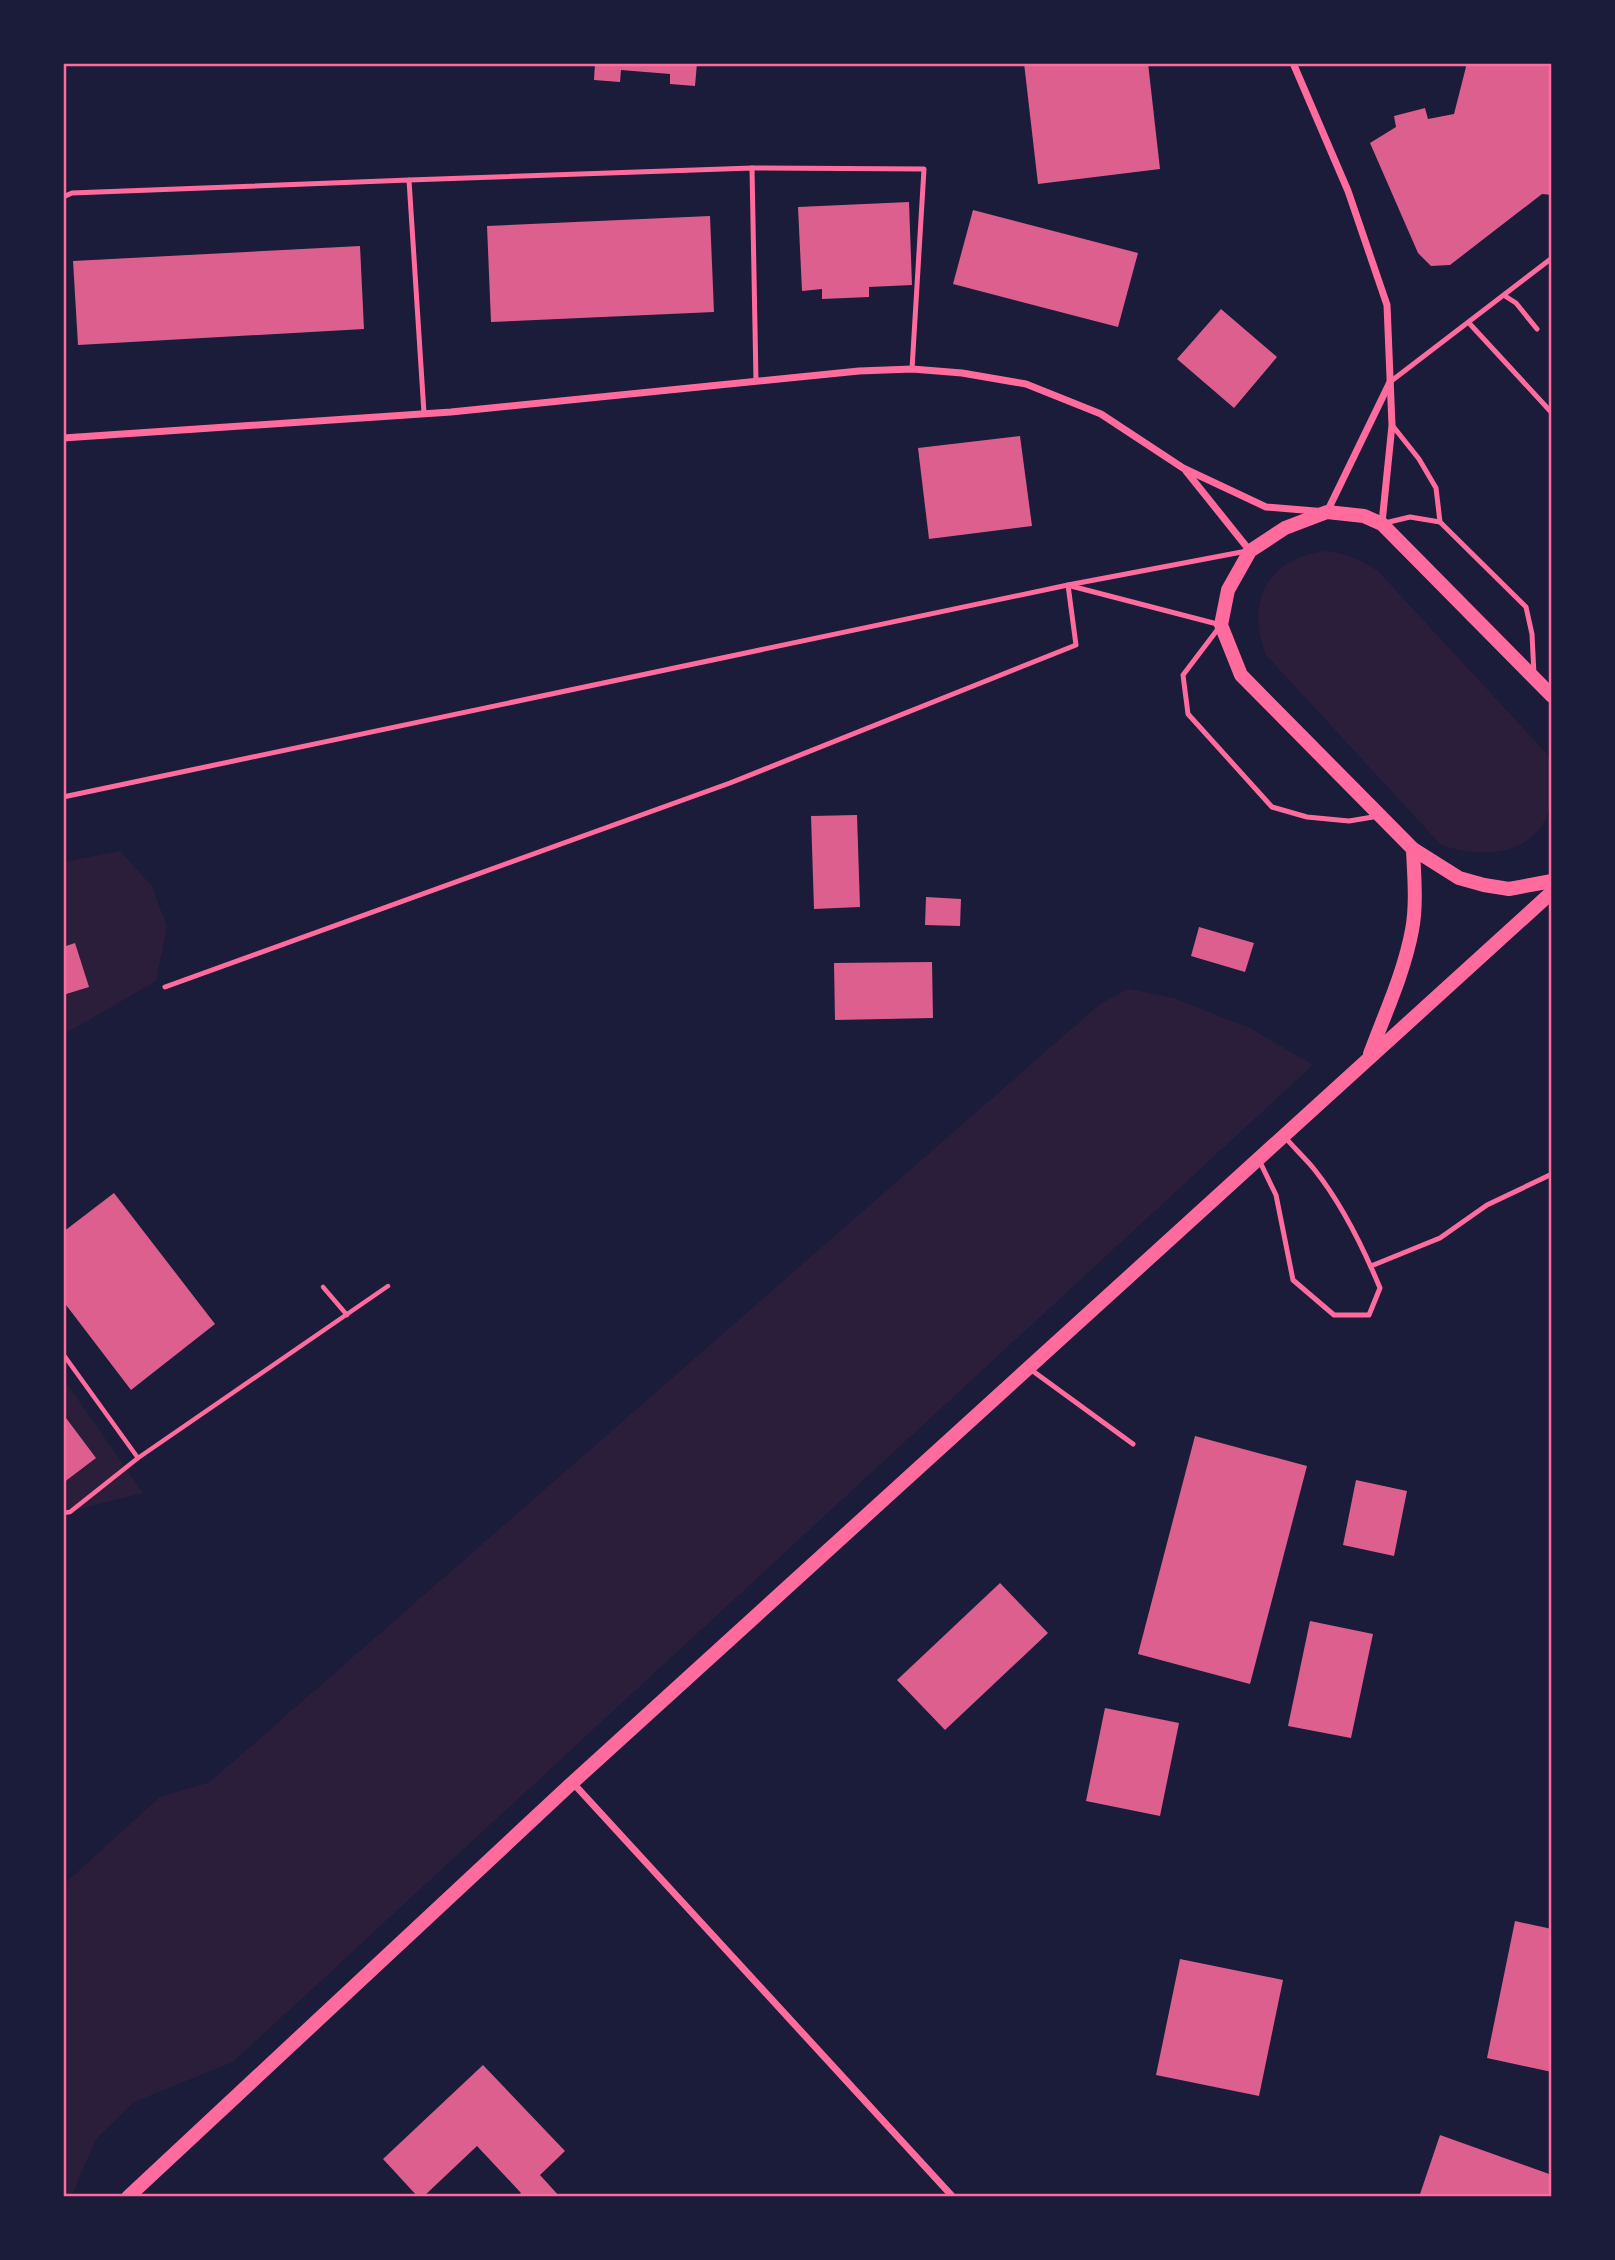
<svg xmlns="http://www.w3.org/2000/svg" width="1615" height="2260" viewBox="0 0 1615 2260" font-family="'Noto Sans',sans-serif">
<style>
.green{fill:#2a1e3b}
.building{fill:#dd5f8e}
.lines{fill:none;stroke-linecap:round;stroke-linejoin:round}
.path{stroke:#ff6b9d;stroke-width:4.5}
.service{stroke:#ff6b9d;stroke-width:5}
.minor{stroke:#ff6b9d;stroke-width:7}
.secondary{stroke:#ff6b9d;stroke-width:14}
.neatline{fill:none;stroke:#ff6b9d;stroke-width:2.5}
</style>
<rect width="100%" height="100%" fill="#1b1b3a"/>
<g class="green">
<path d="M1325,551c20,2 36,9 53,20l169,183c5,11 5,20 5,32 0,65 -60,77 -111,59l-175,-190c-21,-53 1,-96 59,-104z"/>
<polygon points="120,851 152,886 167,927 156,981 63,1035 63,862"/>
<polygon points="1128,989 1174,998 1250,1028 1313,1065 233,2062 134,2102 96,2139 71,2197 63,2197 63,1885 160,1797 210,1782 1100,1004"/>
<polygon points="63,1378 143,1493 63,1513"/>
</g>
<g class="building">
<polygon points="595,63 697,63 695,86 670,84 670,74 621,70 620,82 594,80"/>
<polygon points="1024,63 1148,63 1160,169 1038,184"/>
<polygon points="1467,63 1552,63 1552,195 1542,194 1450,265 1431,266 1418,253 1370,143 1396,127 1394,116 1425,108 1428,119 1454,114"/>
<polygon points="909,202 912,285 869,287 869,297 822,299 822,289 802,291 798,207"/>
<polygon points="973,210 1138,253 1118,327 953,284"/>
<polygon points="710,216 714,312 491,322 487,226"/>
<polygon points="360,246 364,329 78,345 73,261"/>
<polygon points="1221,309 1277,357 1234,408 1177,359"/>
<polygon points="1020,436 1032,526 929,539 918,448"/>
<polygon points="857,815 860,907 814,909 811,816"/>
<polygon points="926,897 961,899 960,926 925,925"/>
<polygon points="1199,927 1254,943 1245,972 1191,956"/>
<polygon points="75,943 89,987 63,995 63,947"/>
<polygon points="932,962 933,1018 835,1020 834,963"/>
<polygon points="114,1193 215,1324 131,1390 63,1301 63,1232"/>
<polygon points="63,1414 96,1458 63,1483"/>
<polygon points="1195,1436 1307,1466 1250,1684 1138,1654"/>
<polygon points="1356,1480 1407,1491 1394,1556 1343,1545"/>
<polygon points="1000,1583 1048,1633 945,1730 897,1680"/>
<polygon points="1310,1621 1373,1634 1351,1738 1288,1726"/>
<polygon points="1105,1708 1179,1723 1160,1816 1086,1801"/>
<polygon points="1515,1921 1552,1929 1552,2072 1487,2058"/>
<polygon points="1180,1959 1283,1980 1259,2096 1156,2075"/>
<polygon points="483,2065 565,2151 540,2175 560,2197 517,2197 521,2193 477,2146 423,2197 418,2197 383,2159"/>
<polygon points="1440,2135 1552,2175 1552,2197 1419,2197"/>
</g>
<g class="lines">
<g class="path">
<polyline points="323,1287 347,1315"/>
<polyline points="63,1354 138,1458"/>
<polyline points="63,1513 70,1512 138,1458 388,1286"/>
</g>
<g class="service">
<polyline points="752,168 924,169 912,369"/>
<polyline points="409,180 752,168 756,381"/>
<polyline points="63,197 72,193 409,180 424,413"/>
<polyline points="1505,296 1516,303 1537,329"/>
<polyline points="1469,323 1552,413"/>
<polyline points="1390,382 1552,258"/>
<polyline points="1392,425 1419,459 1436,488 1440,522"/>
<polyline points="1385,523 1410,517 1440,522 1526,607 1532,634 1534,675"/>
<polyline points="1071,586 1221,625 1183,675 1188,714 1272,807 1307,817 1349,821 1379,816"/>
<polyline points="63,797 1068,585 1247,551"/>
<polyline points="165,987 730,783 1076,645 1068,585"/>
<path d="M1259,1160l17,35 17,85 41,35h35l11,-27c-17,-41 -38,-84 -66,-119 -9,-11 -20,-21 -29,-32"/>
<polyline points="1371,1266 1440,1238 1487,1205 1552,1174"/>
<polyline points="1030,1369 1133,1444"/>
</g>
<g class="minor">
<polyline points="1293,63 1348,191 1387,305 1392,425 1382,523"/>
<polyline points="63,438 451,412 859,371 912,369 962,373 1026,384 1101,414 1183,468 1266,507 1327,512 1390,382"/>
<polyline points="1186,471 1250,551"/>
<polyline points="573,1783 953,2197"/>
</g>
<g class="secondary">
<polyline points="1552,696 1382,524 1364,516 1327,512 1285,528 1250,551 1228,590 1221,625 1241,675 1413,849 1459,878 1484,885 1509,889 1552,881"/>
<path d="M1370,1054c15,-41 34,-81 42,-124 5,-26 2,-55 1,-81"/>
<polyline points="128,2197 572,1783 1552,892"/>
</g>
</g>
<rect width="1615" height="2260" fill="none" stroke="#1b1b3a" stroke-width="130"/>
<rect x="65" y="65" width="1485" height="2130" class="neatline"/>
</svg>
